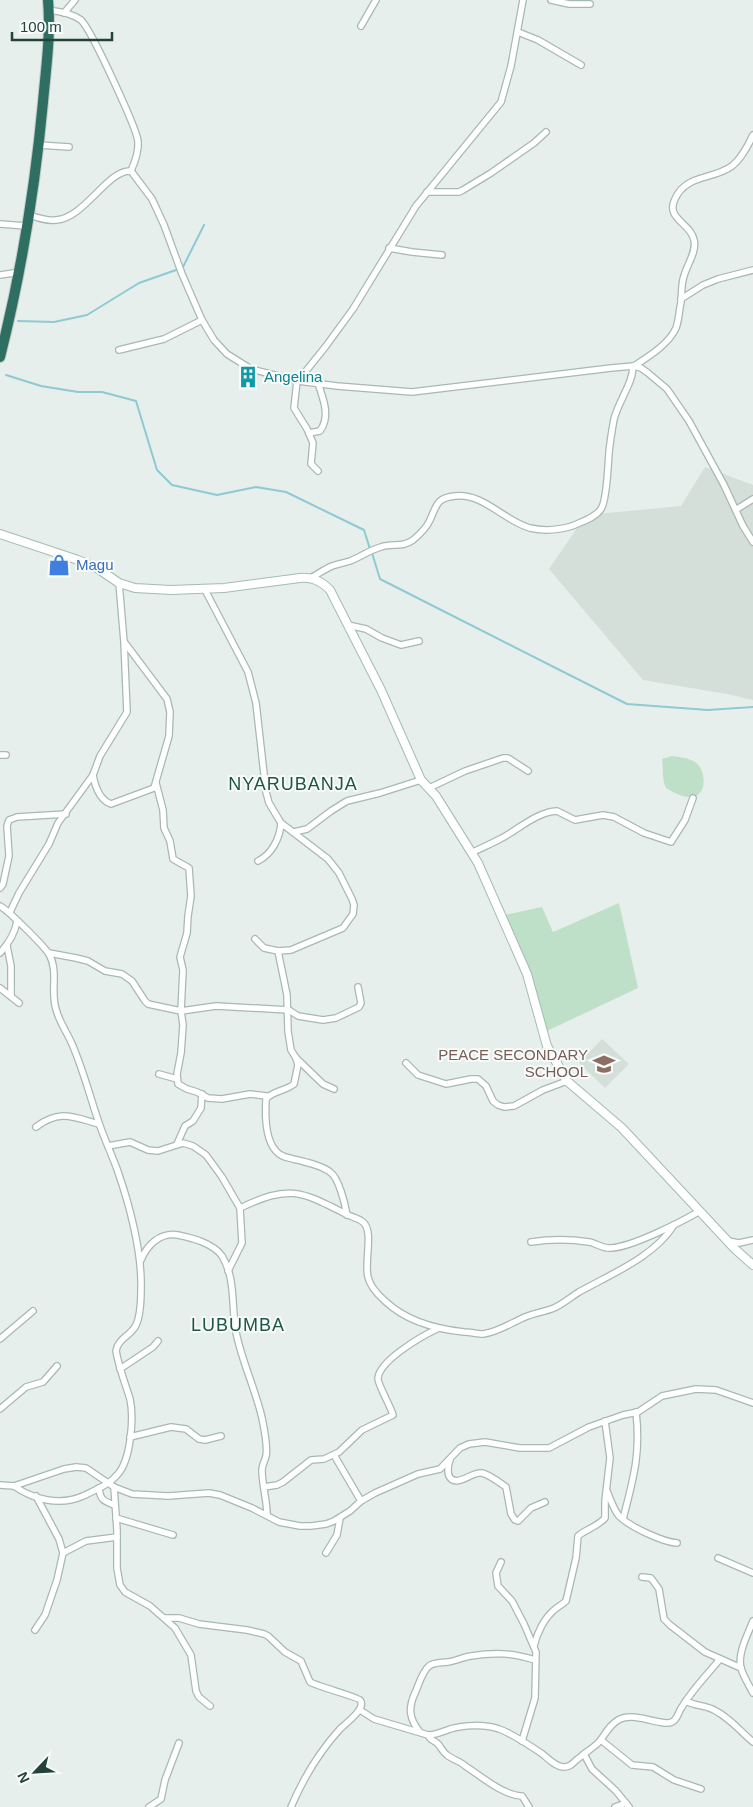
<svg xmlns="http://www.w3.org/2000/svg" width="753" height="1807" viewBox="0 0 753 1807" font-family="Arial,sans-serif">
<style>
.built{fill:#d4dfda}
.green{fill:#bfe0c8}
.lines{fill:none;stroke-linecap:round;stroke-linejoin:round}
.stream{stroke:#8ec9d4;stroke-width:2}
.street-casing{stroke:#a8b8b2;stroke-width:8}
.secondary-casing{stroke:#a4bbb3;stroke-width:10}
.highway-casing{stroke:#c2cac8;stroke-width:12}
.street{stroke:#fff;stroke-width:5.5}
.secondary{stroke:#fff;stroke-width:8}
.highway{stroke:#2f6f62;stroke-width:10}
.labels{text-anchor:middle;stroke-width:4;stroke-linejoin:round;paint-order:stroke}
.culture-label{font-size:15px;fill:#0d838f;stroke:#f7fbf9;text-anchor:start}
.shop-label{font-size:15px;fill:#366cbe;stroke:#f7fbf9;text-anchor:start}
.education-label{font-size:15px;fill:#785e54;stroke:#f7fbf9;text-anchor:end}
.quarter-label{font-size:18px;letter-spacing:1px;fill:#1f5548;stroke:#f7fbf9}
</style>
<rect width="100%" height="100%" fill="#e6efeb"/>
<g class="built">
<polygon points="705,467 753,485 753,700 727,694 643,680 549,569 586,515 681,506"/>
<polygon points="602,1039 629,1064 605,1088 579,1063"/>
</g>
<g class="green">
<path d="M672,756c7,1 17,2 23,6 11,7 13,33 -3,35 -9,1 -19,-5 -26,-9 -5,-12 -2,-18 -4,-29z"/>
<polygon points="619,903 638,988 547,1031 504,915 542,907 553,932"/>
</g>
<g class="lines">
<g class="stream">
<polyline points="183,267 204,225"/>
<polyline points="18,321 54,322 87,315 139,283 176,270"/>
<polyline points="6,375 41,386 78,392 102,392 136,401 157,470 172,485 217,495 256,487 286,492 364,530 370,549"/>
<polyline points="372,553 380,579 627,704 708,710 753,707"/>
</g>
<g class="street-casing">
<g id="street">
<polyline points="551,0 569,4 590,4"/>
<path d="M49,10c11,2 23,3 32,10 10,9 55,107 57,121 1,10 -3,21 -7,30"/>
<polyline points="64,13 75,0"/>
<polyline points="361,26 376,0"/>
<polyline points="518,32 538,40 581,65"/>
<polyline points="39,145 69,147"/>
<polyline points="427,192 459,192 463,190 491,173 534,143 546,132"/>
<path d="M29,215c9,3 18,6 27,5 29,-2 52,-51 75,-49l21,28 12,26 18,49 20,46 12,20 13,14 24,15 47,12 39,5 75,6 199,-24 23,-2 7,2 7,5 19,16 22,32 35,64 19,41 10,16"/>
<polyline points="0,224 26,226"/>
<polyline points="389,248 412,252 442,255"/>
<polyline points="0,275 20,272"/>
<polyline points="681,299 703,285 718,279 753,270"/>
<polyline points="119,350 164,339 202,320"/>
<path d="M634,366c14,-9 35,-22 42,-38 3,-8 3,-17 5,-26 1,-9 0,-18 3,-26 3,-11 13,-25 10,-36 -3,-17 -29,-21 -19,-41 11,-25 38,-19 57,-33 10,-8 16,-20 21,-31"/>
<polyline points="297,381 294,408 307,429 313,443 311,464 318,471"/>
<polyline points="298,381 326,346 353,309 416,206 501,102 511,66 523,0"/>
<path d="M309,433l11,-2c11,-15 3,-32 -2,-48"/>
<polyline points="737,509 753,499"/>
<path d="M312,577c6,-3 13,-8 20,-11 5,-2 12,-3 18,-5 10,-4 20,-11 31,-14 12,-4 21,1 32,-7 6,-5 14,-13 17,-20 7,-15 6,-22 25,-24 29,-3 49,25 75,32 13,3 29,2 42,-2 9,-4 23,-8 29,-17 6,-8 7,-45 8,-56 1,-11 3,-23 5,-34 5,-19 19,-36 19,-53"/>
<path d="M204,588l44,84 8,31 10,89 3,11 12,20c-1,15 -9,31 -23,38"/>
<polyline points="348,625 366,629 382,638 401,645 419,641"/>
<polyline points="0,755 6,755"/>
<path d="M93,775c2,11 7,25 18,29l43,-16 15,-52 1,-24 -3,-13 -42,-56"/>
<polyline points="156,783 163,810 164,828 170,841 173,859 189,868 191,896 188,916 187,933 180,957 183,970 181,1011 183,1025 181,1053 177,1074 178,1084 187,1089 197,1092 208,1098 222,1099 250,1094 267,1096"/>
<polyline points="429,788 465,771 503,758 508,758 528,771"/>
<polyline points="294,832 307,829 331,811 347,801 380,793 421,780"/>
<path d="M471,853c10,-5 20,-9 29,-14 18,-9 36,-27 57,-28l18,9 28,-5 11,2 30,16 27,9 14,-22 8,-22"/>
<polyline points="0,888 3,884 9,856 7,826 9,820 17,817 66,814"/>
<path d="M0,906c8,4 44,40 49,48 10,18 1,37 7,55 3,13 11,23 16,35 11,25 18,53 27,79 5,15 12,30 18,46 12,34 25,82 24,119 0,10 0,27 -5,37 -5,11 -18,13 -20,26 3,17 9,32 14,48 4,18 1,60 -12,75 -9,11 -23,16 -35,22 -23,10 -49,4 -69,-10"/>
<polyline points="10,912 19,893 49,844 58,823 93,775 100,756 127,712 124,642 119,583"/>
<polyline points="255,939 264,948 278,951 291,950 343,928 353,914 354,905 352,899 339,873 328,859 281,823"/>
<polyline points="7,946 11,966 11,996"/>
<polyline points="278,951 287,995 288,1031 291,1050 296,1058 323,1084 334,1089"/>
<path d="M0,953c9,-10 15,-19 17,-32"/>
<polyline points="49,953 76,958 88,961 105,971 122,974 132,981 145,1001 148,1004 181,1011 216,1006 289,1010 298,1016 323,1020 336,1018 359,1007 361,1003 358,987"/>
<polyline points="0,988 19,1003"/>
<path d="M296,1058l2,7 -4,19c-8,7 -22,7 -28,15 -1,16 -1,40 10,52 5,6 10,6 17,8 9,2 30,7 37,13 9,6 15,32 17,43"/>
<polyline points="406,1063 418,1075 446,1084 471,1079 478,1079 486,1086 493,1101 498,1105 504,1107 514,1106 543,1090 567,1081"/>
<polyline points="159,1074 177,1079"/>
<path d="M36,1127c24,-18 37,-10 63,-3"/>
<polyline points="177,1144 185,1126 193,1121 201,1108 202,1094"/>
<polyline points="108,1146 130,1142 148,1150 158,1151 183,1143 193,1146 206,1155 222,1177 240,1208 242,1243 228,1271"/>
<path d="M240,1208c49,-23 59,-18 106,6 5,3 12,4 17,8 11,9 1,40 5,55 2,9 9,17 17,24 21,20 50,28 79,31 6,0 13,2 19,2 15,-2 28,-11 42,-17 9,-4 19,-5 29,-9 9,-4 17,-11 25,-16 32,-18 75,-35 95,-67"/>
<polyline points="728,1241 739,1243 753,1240"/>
<path d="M531,1242c20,-3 38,-3 58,0 7,1 14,7 22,6 21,-1 70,-26 89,-37"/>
<path d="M141,1260c6,-15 19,-28 37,-25 14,3 35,8 44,21 13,21 10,48 13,71 5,31 20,60 27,91 2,10 6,28 4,38 -1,5 -4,9 -4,14 0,15 5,30 5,45"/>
<polyline points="0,1339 33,1311"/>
<polyline points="120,1369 153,1347 158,1341"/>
<polyline points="0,1409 26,1387 43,1382 57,1366"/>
<polyline points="130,1437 171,1427 186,1429 199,1439 205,1440 221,1436"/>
<polyline points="334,1455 361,1501"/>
<path d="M450,1460c-2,5 -3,10 -1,16 7,13 23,-5 33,-3 8,2 17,9 24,14l5,27 4,6 3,1 13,-13 14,-6"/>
<polyline points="0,1485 14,1486 64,1469 76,1467 86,1468 114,1487 132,1494 168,1496 209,1493 220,1495 252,1508 279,1522 300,1526 311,1526 326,1524 334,1521 350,1511 361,1501 375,1493 418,1474 440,1469 460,1448 469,1444 485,1442 520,1448 549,1448 589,1427 623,1415 638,1412 662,1396 696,1389 716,1390 753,1403"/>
<polyline points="114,1487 117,1530 117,1568 120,1585 125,1592 150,1606 175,1628 191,1655 196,1691 199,1697 210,1706"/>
<path d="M264,1487l13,-2 6,-3 28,-22 13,-1 15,-7 23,-22 31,-15c-2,-8 -16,-32 -15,-37 2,-18 44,-42 59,-49"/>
<path d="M99,1488c1,12 5,13 15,17"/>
<path d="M607,1491c3,8 7,19 12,25 11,11 44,26 58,27"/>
<polyline points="116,1518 173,1535"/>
<path d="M623,1519c10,-39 18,-65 13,-107"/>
<polyline points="63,1553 86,1541 117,1537"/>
<polyline points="326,1553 337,1535 340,1518"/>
<polyline points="718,1558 753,1573"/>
<polyline points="501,1562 496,1573 498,1586 512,1601 524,1624 536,1652 535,1698 522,1741"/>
<polyline points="642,1577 651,1578 659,1589 664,1619 670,1625 705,1652 741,1668"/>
<path d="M165,1618h14l20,6 48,6 17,4 4,2 17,16 16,9 9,21c9,5 48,15 50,18 7,8 -14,23 -20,29 -21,23 -37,50 -49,78"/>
<path d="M753,1621c-5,13 -16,33 -12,47 2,8 8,17 12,25"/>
<polyline points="35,1630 45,1615 57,1580 63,1553 59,1539 36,1496"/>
<path d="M534,1646c3,-13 10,-27 19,-35 4,-4 9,-6 13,-10l10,-43 2,-22c8,-7 19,-9 27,-18v-17l5,-43 -5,-37"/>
<path d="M686,1701c9,5 17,4 26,8 16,7 28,22 41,33"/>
<path d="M360,1710l14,9 54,16c8,0 14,-3 22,-6 14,-4 34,-5 49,0 10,3 33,18 42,24 7,5 13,13 22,14 9,0 10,-5 16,-9 6,-5 12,-9 18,-14 8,-8 12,-20 23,-25 16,-7 43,8 52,3 6,-3 6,-10 10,-15 10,-17 25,-32 38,-48"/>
<path d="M420,1732c-11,-13 -12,-24 -5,-39 4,-9 7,-21 14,-27 5,-4 13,-3 19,-4 8,-1 15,-5 23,-6 24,-4 41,-3 64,4"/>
<path d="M428,1735c2,5 5,5 9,8 4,3 5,9 10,12 5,4 12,6 17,10 15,10 40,31 58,31l7,11"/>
<polyline points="601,1740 632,1765 653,1767 674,1780 701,1789"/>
<polyline points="584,1754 592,1769 616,1791 629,1807"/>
<polyline points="149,1807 161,1799 165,1780 179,1743"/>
<polyline points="615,1807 626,1803"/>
</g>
</g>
<g class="secondary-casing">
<path id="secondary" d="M0,534l78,26 19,8 22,15 16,5 36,2 53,-2 76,-10c13,-1 21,3 30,12l51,100 40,90 15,16 42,67 49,111 20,72 20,35 55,47 113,121 18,16"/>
</g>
<g class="highway-casing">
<path id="highway" d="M0,357c21,-83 35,-169 43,-255 3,-34 8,-68 5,-102"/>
</g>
<use href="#street" class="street"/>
<use href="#secondary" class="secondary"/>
<use href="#highway" class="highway"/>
</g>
<defs>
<g id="building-bare" transform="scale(1.725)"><path d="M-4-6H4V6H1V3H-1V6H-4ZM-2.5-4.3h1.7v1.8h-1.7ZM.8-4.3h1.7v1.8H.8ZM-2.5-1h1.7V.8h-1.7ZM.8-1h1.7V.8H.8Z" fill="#0f9aa8" stroke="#f7fbf9" stroke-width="2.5" paint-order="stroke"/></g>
<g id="shop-bare" transform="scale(1.725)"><path d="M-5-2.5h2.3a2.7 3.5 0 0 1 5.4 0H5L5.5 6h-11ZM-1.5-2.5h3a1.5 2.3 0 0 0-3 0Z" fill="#3f7fe0" stroke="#f7fbf9" stroke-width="2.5" paint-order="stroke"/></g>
<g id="school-bare" transform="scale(1.725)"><path d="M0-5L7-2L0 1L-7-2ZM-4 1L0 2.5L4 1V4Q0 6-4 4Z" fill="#8d6e63" stroke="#f7fbf9" stroke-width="2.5" paint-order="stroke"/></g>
</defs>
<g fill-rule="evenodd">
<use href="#building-bare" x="248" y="377"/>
<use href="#shop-bare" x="59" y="565"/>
<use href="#school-bare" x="604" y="1064"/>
</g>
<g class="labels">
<g class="culture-label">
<text x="264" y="382">Angelina</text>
</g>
<g class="shop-label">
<text x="76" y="570">Magu</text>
</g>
<g class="education-label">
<text x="588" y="1060">PEACE SECONDARY<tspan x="588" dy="17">SCHOOL</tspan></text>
</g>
<g class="quarter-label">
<text x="293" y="790">NYARUBANJA</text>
<text x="238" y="1331">LUBUMBA</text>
</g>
</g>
<g transform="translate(35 1772) rotate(245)" stroke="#f7fbf9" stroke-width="4" paint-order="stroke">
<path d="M0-4L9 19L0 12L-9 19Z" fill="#24423a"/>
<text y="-8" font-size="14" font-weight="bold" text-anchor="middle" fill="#24423a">N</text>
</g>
<path d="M12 32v8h100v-8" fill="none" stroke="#24423a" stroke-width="2.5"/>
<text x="20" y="32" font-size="15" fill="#24423a" stroke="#f7fbf9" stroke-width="4" paint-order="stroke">100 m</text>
</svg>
